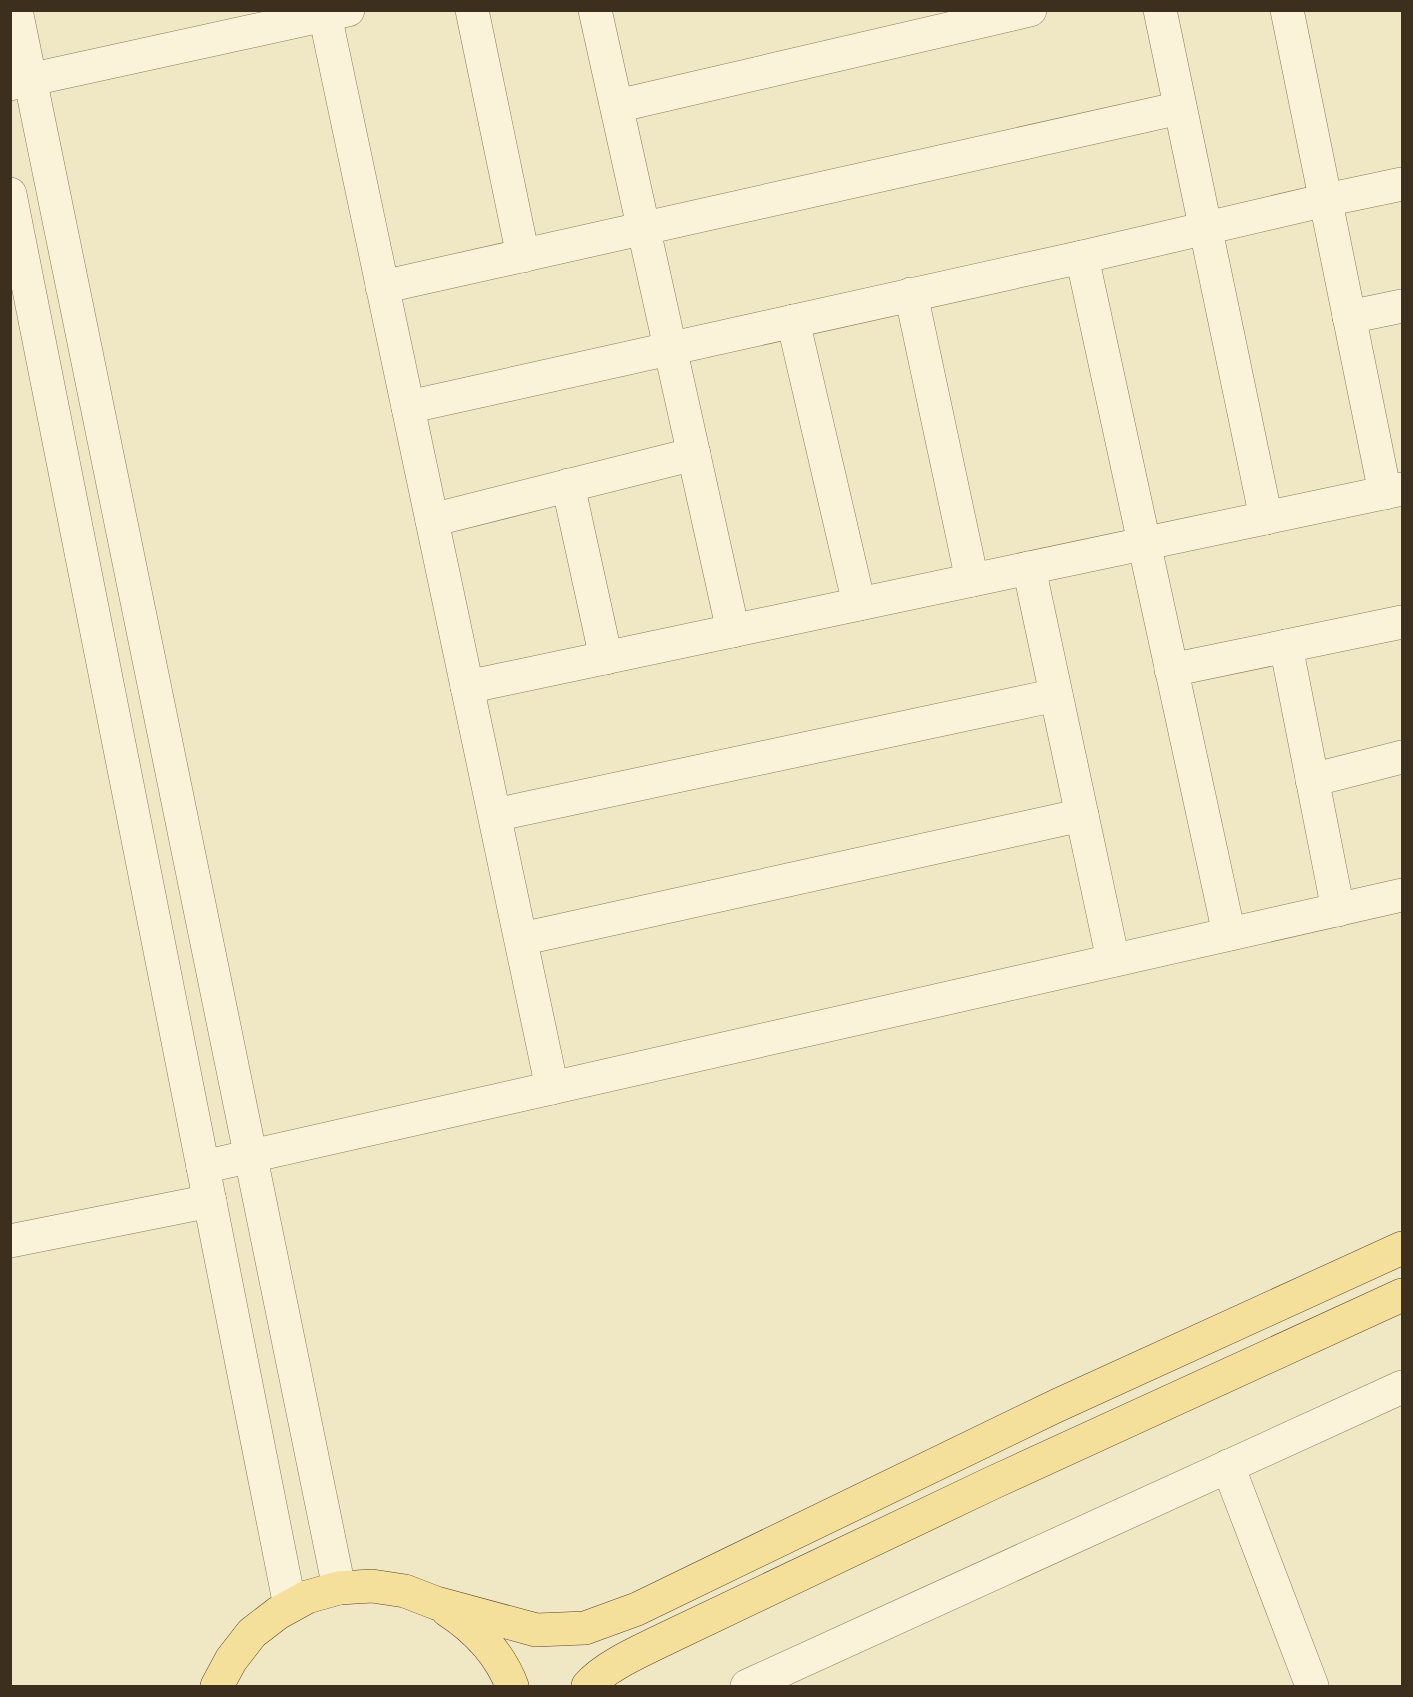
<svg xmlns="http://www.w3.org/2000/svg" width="1413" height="1697" viewBox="0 0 1413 1697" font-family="'IBM Plex Serif',serif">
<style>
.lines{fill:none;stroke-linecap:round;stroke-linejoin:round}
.minor-casing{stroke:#8c795a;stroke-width:34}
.major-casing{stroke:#5a462e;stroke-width:34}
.minor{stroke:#faf3d9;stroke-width:33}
.major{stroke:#f5e09b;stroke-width:33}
</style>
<rect width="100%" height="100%" fill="#f0e7c5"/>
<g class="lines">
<g class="minor-casing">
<g id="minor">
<polyline points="16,10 339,1588"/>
<polyline points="472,10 523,256"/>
<polyline points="595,10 733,631"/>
<polyline points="1160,10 1266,518"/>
<polyline points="1287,10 1385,493"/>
<polyline points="325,15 552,1088"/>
<polyline points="10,84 348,10"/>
<polyline points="617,106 1030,10"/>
<polyline points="10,194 290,1606"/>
<polyline points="1082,257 1229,934"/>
<polyline points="382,287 1180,108"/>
<polyline points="911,294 972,580"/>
<polyline points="1349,317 1402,306"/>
<polyline points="793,321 859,604"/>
<polyline points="408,407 1082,257 1326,200 1402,184"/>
<polyline points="568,485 606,658"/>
<polyline points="432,520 694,454"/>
<polyline points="1029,568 1113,960"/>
<polyline points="1286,646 1338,910"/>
<polyline points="1171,670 1402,622"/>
<polyline points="467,687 1402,489"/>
<polyline points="1312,780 1402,757"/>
<polyline points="495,815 1056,695"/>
<polyline points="521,939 1082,815"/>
<polyline points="203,1167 1402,895"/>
<polyline points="10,1241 210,1201"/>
<polyline points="1228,1466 1312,1686"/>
<polyline points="747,1686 1402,1387"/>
</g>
</g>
<g class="major-casing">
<g id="major">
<path d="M447,1610c29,19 53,44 65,76"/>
<polyline points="217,1686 231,1660 252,1633 278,1613 307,1597 339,1588 372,1586 405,1591 436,1603 536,1630 585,1628 637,1609 1056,1406 1402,1248"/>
<path d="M588,1686c17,-20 55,-36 79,-48l325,-155 410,-188"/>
</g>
</g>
<use href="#minor" class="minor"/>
<use href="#major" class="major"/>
</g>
<rect width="1413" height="1697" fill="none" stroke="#3c2f1e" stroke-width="24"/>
</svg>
